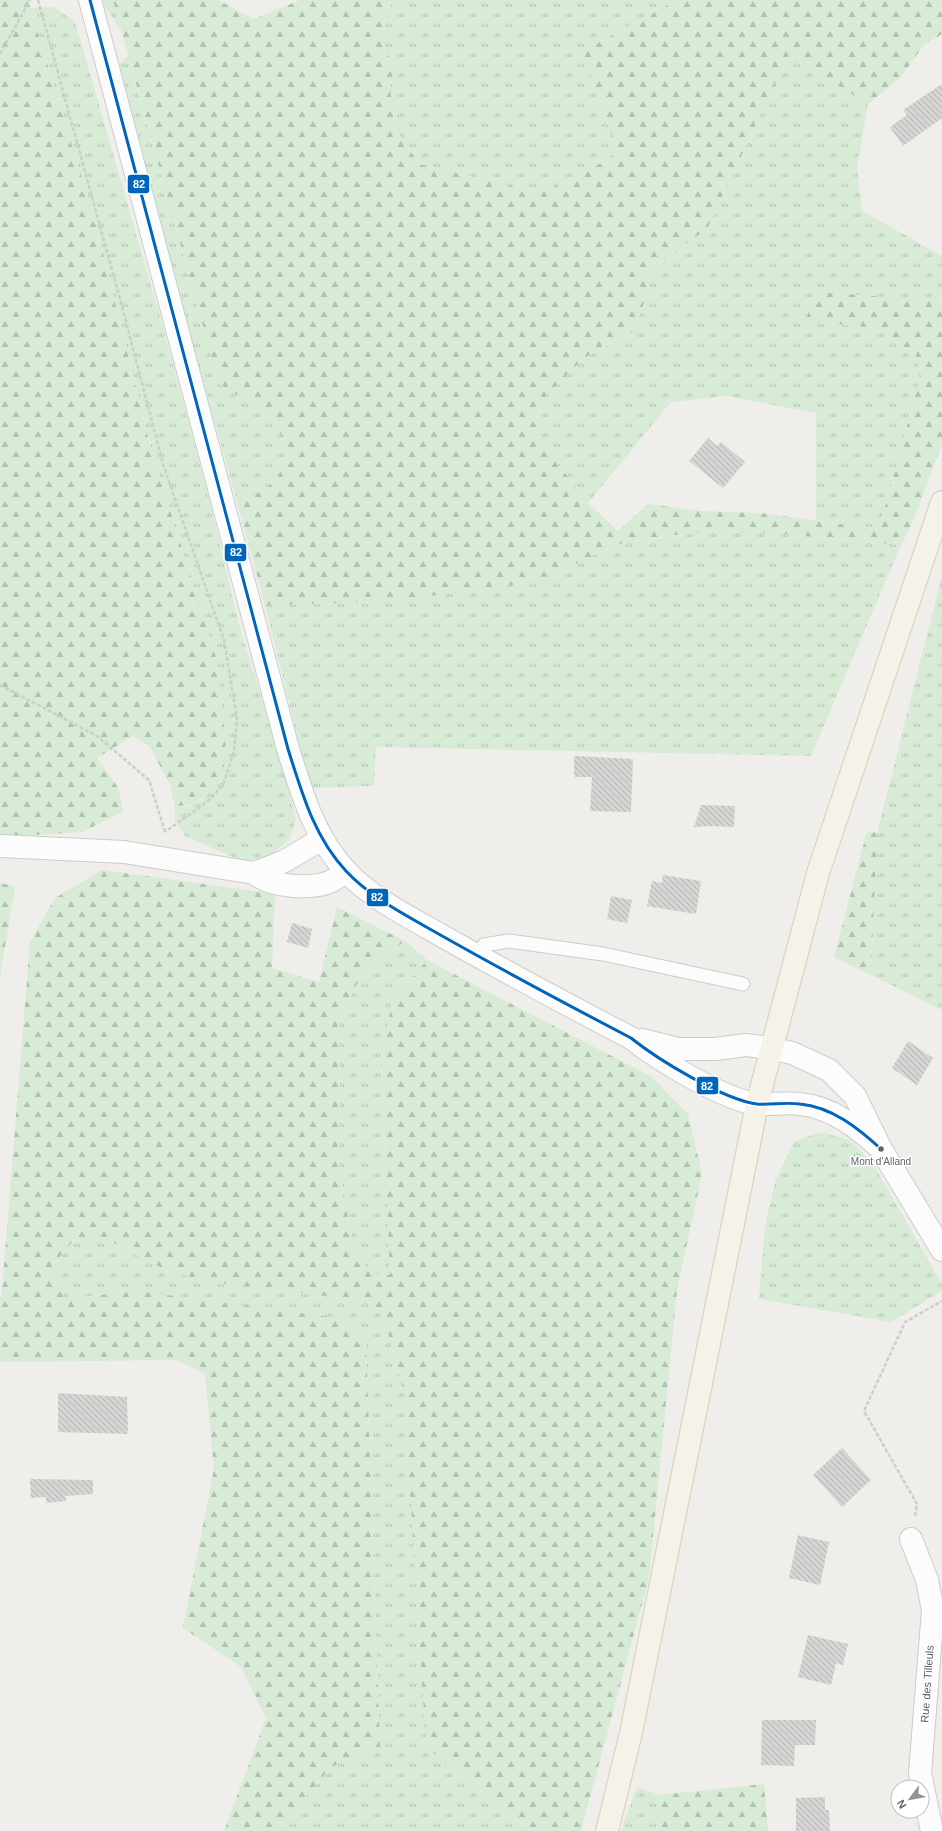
<svg xmlns="http://www.w3.org/2000/svg" width="942" height="1831" viewBox="0 0 942 1831" font-family="Arial,sans-serif">
<style>
.grass{fill:url(#grass-tufts)}
.forest{fill:url(#forest-firs)}
.building{fill:url(#building-back-hatch)}
.lines{fill:none;stroke-linecap:round;stroke-linejoin:round}
.service-casing{stroke:#cbcccc;stroke-width:15}
.minor-casing{stroke:#cbcccc;stroke-width:24}
.tertiary-casing{stroke:#cbcccc;stroke-width:24}
.primary-casing{stroke:#d7ceb8;stroke-width:24}
.path{stroke:#cacfcc;stroke-width:2.5;stroke-dasharray:4 2;stroke-linecap:butt}
.service{stroke:#fdfcfc;stroke-width:13}
.minor{stroke:#fdfcfc;stroke-width:22}
.tertiary{stroke:#fdfcfc;stroke-width:22}
.primary{stroke:#f4f2e9;stroke-width:22}
.bus-1-casing{stroke:#fff;stroke-width:6}
.bus-1{stroke:#0065bd;stroke-width:3}
.bus-dot{fill:#5f6368;stroke:#fff;stroke-width:1.5}
.labels{text-anchor:middle;stroke-width:3;stroke-linejoin:round;paint-order:stroke}
.bus-label{font-size:10px;fill:#5f6368;stroke:#fff}
.street-label{font-size:11px;fill:#5f6368;stroke:#fff}
.line-badge{stroke:#fff;stroke-width:1.5}
.badge-label{font-size:11px;text-anchor:middle;font-weight:bold;fill:#fff}
</style>
<defs>
<pattern id="grass-tufts" width="24" height="20" patternUnits="userSpaceOnUse"><rect width="24" height="20" fill="#d8ebd6"/><path d="M3 7l-1-3M5 7V3M7 7l1-3M15 17l-1-3M17 17v-4M19 17l1-3" fill="none" stroke="#b2c2b1"/></pattern>
<pattern id="forest-firs" width="22" height="20" patternUnits="userSpaceOnUse"><rect width="22" height="20" fill="#d8ebd6"/><path d="M5 1l3.5 6h-7zM16 11l3.5 6h-7z" fill="#b2c2b1"/></pattern>
<pattern id="building-back-hatch" width="6" height="6" patternUnits="userSpaceOnUse"><rect width="6" height="6" fill="#d6d5d3"/><path d="M-1 5l2 2M0 0l6 6M5-1l2 2" fill="none" stroke="#b1b0af"/></pattern>
</defs>
<rect width="100%" height="100%" fill="#efeeea"/>
<g class="grass">
<polygon points="101,0 113,0 121,31"/>
<polygon points="393,0 677,0 583,51 617,152 577,179 536,192 419,164 395,128 390,89 394,66 379,39"/>
<path d="M54,7l21,15 86,298 49,182 29,123 46,150 11,44 -7,21 -19,16 -25,6 -60,-26 -10,-16v-14c5,0 14,1 19,-1 20,-10 27,-33 32,-53l-130,-527 -66,-217z"/>
<polygon points="128,56 219,384 273,415 288,454 276,481 238,505 115,69"/>
<polygon points="788,56 868,104 857,168 862,211 942,256 942,298 806,321 875,328 916,355 920,378 879,529 816,520 816,413 726,396 671,402 588,503 541,442 538,420 542,400 584,358 632,333 645,300 651,275 684,245 707,228"/>
<polygon points="705,532 776,533 901,545 811,756 376,747 374,786 310,788 265,605 385,602 516,585 626,542"/>
<polygon points="942,576 942,1010 871,975 877,833"/>
<polygon points="405,941 427,960 392,1001 381,1062 390,1276 372,1274 353,1250 339,1162 340,1015 364,971"/>
<polygon points="820,1132 850,1140 873,1164 942,1284 942,1291 891,1322 759,1299 765,1226 775,1182 794,1142"/>
<polygon points="78,1237 106,1239 155,1265 203,1281 367,1301 384,1318 404,1393 492,1803 533,1831 278,1831 331,1767 380,1748 366,1343 137,1291 65,1299 54,1281 60,1256"/>
<polygon points="637,1787 659,1795 656,1831 621,1831"/>
</g>
<g class="forest">
<polygon points="0,0 28,0 96,225 151,449 218,664 226,752 220,776 209,793 193,805 175,806 170,785 150,747 133,736 97,758 119,789 123,812 82,832 0,837"/>
<polygon points="113,0 218,0 254,19 300,0 393,0 379,39 394,66 390,89 395,128 419,164 536,192 577,179 617,152 583,51 677,0 942,0 942,34 924,45 900,78 868,104 788,56 707,229 684,245 651,275 645,300 632,333 584,358 542,400 538,420 541,442 588,503 618,531 648,504 701,511 761,513 879,529 920,378 916,355 875,328 806,321 814,292 932,300 942,298 942,445 910,528 901,545 776,533 705,532 676,535 626,542 604,550 562,571 516,585 385,602 265,605 238,505 276,481 288,454 273,415 219,384"/>
<polygon points="867,831 877,833 871,975 834,957"/>
<polygon points="102,870 275,894 272,968 319,982 337,907 405,941 364,971 340,1015 339,1162 353,1250 372,1274 390,1275 381,1062 392,1001 427,960 652,1077 688,1114 702,1174 677,1290 649,1578 581,1831 533,1831 492,1803 426,1746 404,1393 384,1318 367,1301 203,1281 155,1265 106,1239 77,1237 60,1256 54,1281 65,1299 137,1291 339,1318 366,1343 380,1748 331,1767 278,1831 224,1831 266,1718 241,1667 183,1628 214,1469 205,1374 177,1360 0,1362 0,1298 2,1291 30,942 55,898"/>
<polygon points="0,883 15,886 0,977"/>
<polygon points="764,1784 768,1831 656,1831 659,1795"/>
</g>
<g class="building">
<polygon points="942,84 942,118 903,146 890,127 907,115 903,110"/>
<polygon points="708,438 717,446 721,442 745,462 723,488 689,461"/>
<polygon points="574,756 633,759 631,812 590,811 592,777 574,777"/>
<polygon points="701,805 735,806 734,827 711,826 694,827"/>
<polygon points="663,875 701,881 696,914 647,906 652,881 662,883"/>
<polygon points="611,896 632,900 627,923 607,919"/>
<polygon points="292,923 312,929 308,948 287,942"/>
<polygon points="908,1041 933,1058 917,1085 892,1068"/>
<polygon points="58,1393 127,1397 128,1434 58,1432"/>
<polygon points="842,1448 871,1480 842,1507 813,1475"/>
<polygon points="30,1479 93,1480 93,1494 65,1496 66,1501 46,1503 46,1497 31,1498"/>
<polygon points="798,1535 829,1542 820,1585 789,1578"/>
<polygon points="808,1635 848,1644 843,1665 836,1663 831,1685 798,1677"/>
<polygon points="762,1720 816,1720 815,1745 795,1745 794,1766 761,1765"/>
<polygon points="825,1797 825,1810 829,1810 830,1831 796,1831 796,1798"/>
</g>
<g class="lines">
<g class="service-casing">
<polyline id="service" points="476,955 484,945 509,941 603,954 743,984"/>
</g>
<g class="minor-casing">
<polyline id="minor" points="911,1539 927,1580 933,1610 920,1773 932,1831"/>
</g>
<g class="tertiary-casing">
<g id="tertiary">
<path d="M90,0l198,749c14,44 26,88 58,122 26,28 65,47 98,66 62,35 124,68 187,101 26,21 93,62 126,66 14,1 29,-2 43,0 32,3 58,24 81,45"/>
<polyline points="0,846 124,852 254,873 283,862 322,839"/>
<path d="M254,873c16,14 54,16 73,10 8,-3 13,-7 19,-12"/>
<polyline points="642,1040 678,1049 715,1049 746,1045 770,1048 792,1053 829,1070 855,1096 881,1149 942,1250"/>
</g>
</g>
<g class="primary-casing">
<polyline id="primary" points="607,1831 631,1733 757,1104 818,873 942,502"/>
</g>
<g class="path">
<polyline points="38,0 123,310 163,464 224,640 237,718 234,751 223,785 207,802 165,832"/>
<polyline points="0,54 30,0"/>
<polyline points="0,685 97,736 149,780 165,832"/>
<polyline points="915,1516 917,1504 864,1411 905,1322 942,1301"/>
</g>
<use href="#service" class="service"/>
<use href="#minor" class="minor"/>
<use href="#tertiary" class="tertiary"/>
<use href="#primary" class="primary"/>
<g class="bus-1-casing">
<path id="bus-1" d="M90,0l198,749c14,44 26,88 58,122 26,28 65,47 98,66 62,35 124,68 187,101 26,21 93,62 126,66 14,1 29,-2 43,0 32,3 58,24 81,45"/>
</g>
<use href="#bus-1" class="bus-1"/>
</g>
<circle class="bus-dot" cx="881" cy="1149" r="3.5"/>
<g class="labels">
<g class="bus-label">
<text x="881" y="1165">Mont d'Alland</text>
</g>
<g class="street-label">
<text transform="translate(927 1684) rotate(-86)" y="4">Rue des Tilleuls</text>
</g>
</g>
<g class="line-badge">
<rect x="127" y="174" width="23" height="20" rx="4" fill="#0065bd"/>
<rect x="224" y="543" width="23" height="19" rx="4" fill="#0065bd"/>
<rect x="366" y="888" width="23" height="19" rx="4" fill="#0065bd"/>
<rect x="696" y="1076" width="23" height="19" rx="4" fill="#0065bd"/>
</g>
<g class="badge-label">
<text x="139" y="188">82</text>
<text x="236" y="556">82</text>
<text x="377" y="901">82</text>
<text x="707" y="1090">82</text>
</g>
<g transform="translate(910 1799) rotate(238)"><circle r="19" fill="#ffffff" stroke="#bfc1c3"/>
<path d="M0-3L7 15L0 10L-7 15Z" fill="#919496"/>
<text y="-6" font-size="11" font-weight="bold" text-anchor="middle" fill="#5f6368">N</text>
</g>
</svg>
